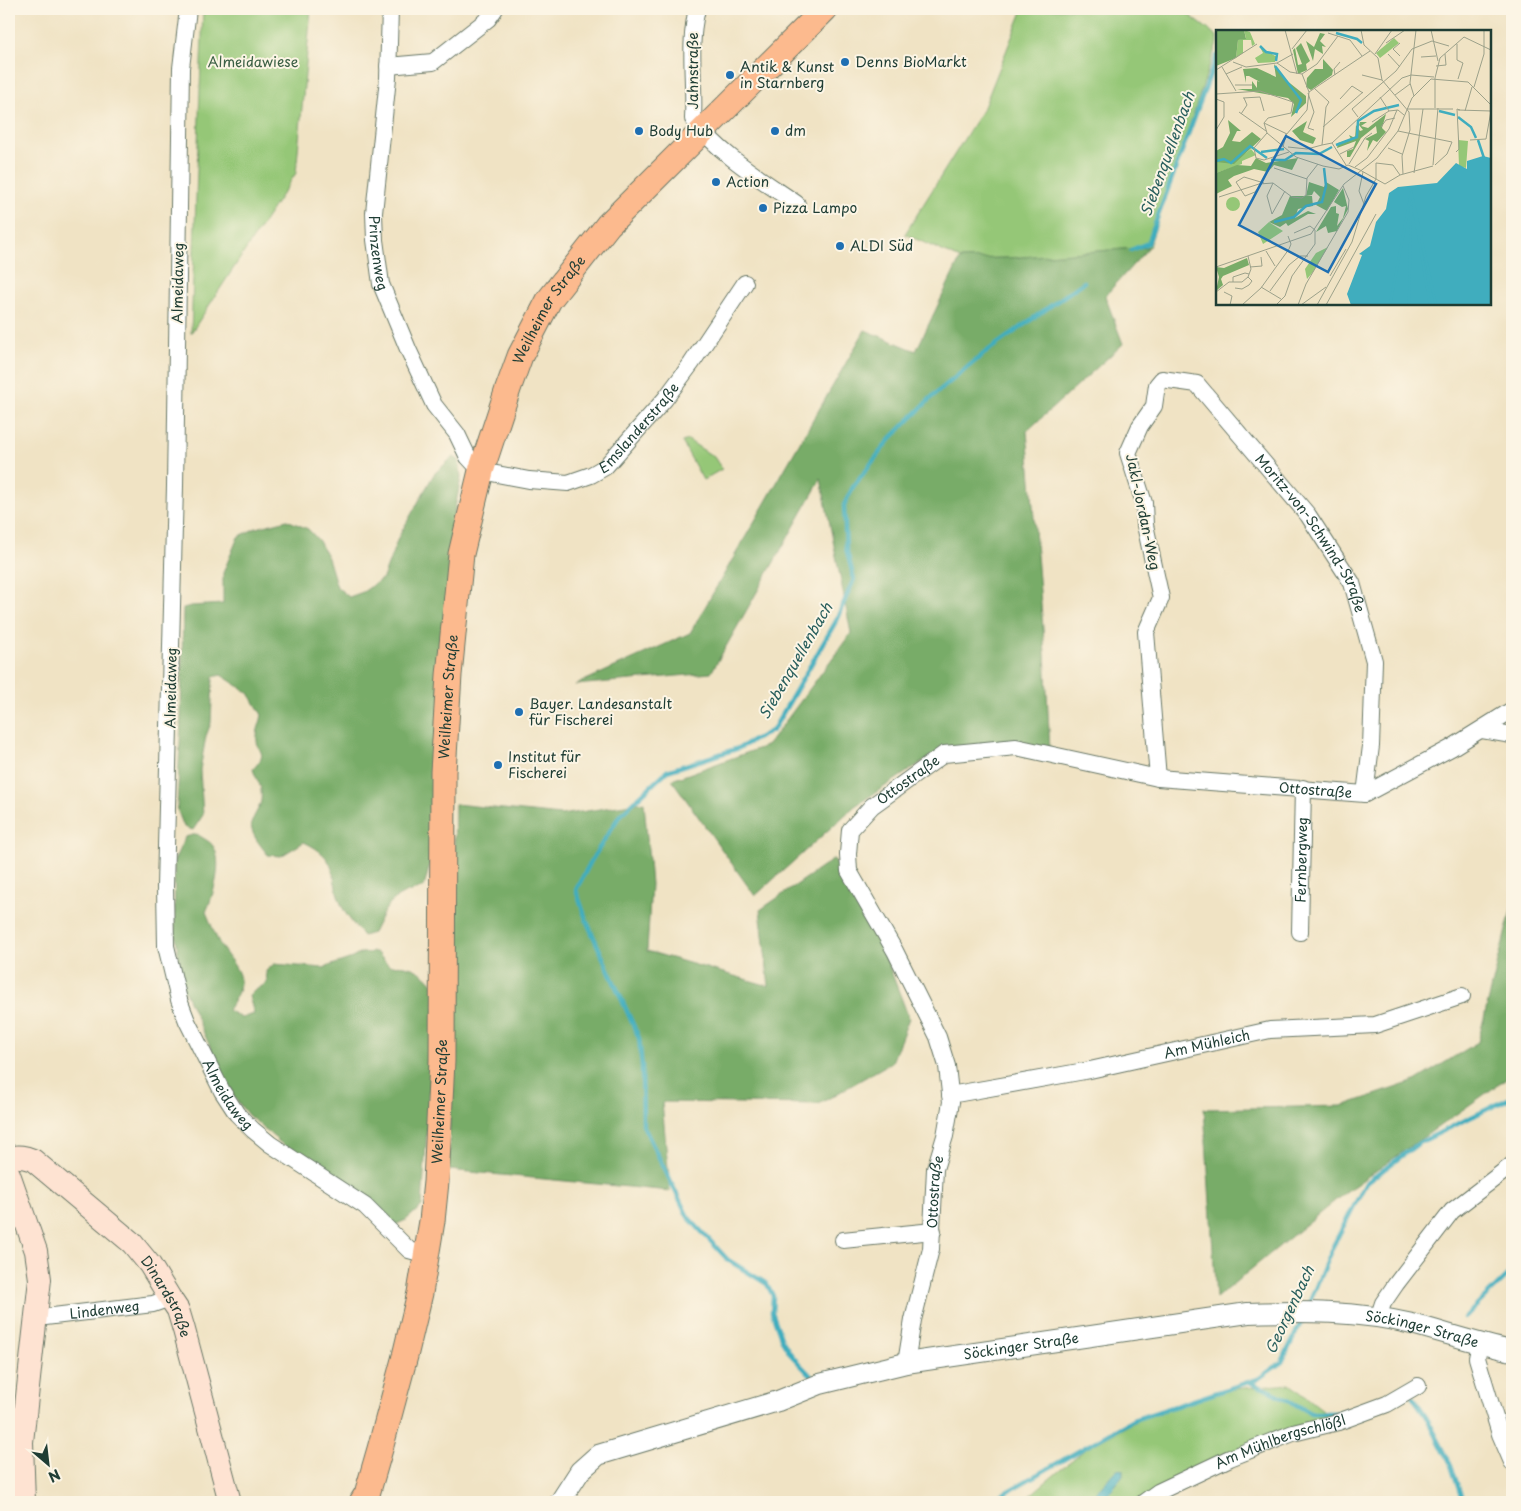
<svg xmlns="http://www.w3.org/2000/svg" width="1521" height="1511" viewBox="0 0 1521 1511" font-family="'Playpen Sans',sans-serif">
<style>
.green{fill:#95c777;stroke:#5a8256}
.forest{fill:#78ac68;stroke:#4c744e}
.water{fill:#40adbe;stroke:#307579}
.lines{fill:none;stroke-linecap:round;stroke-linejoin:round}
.stream{stroke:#40adbe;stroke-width:4.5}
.minor-casing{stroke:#687766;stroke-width:18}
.tertiary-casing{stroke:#687766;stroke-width:22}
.secondary-casing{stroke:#687766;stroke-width:24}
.primary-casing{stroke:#687766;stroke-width:27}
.minor{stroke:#fff;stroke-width:16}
.tertiary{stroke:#fff;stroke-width:20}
.secondary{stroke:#fee3d2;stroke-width:22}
.primary{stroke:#fcba8e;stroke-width:25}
.poi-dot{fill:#1f6fb2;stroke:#fcf5e5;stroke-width:2}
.labels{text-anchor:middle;stroke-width:4;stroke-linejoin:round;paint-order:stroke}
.park-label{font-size:14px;fill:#3c6045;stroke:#fcf5e5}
.poi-label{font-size:14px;fill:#1f3d34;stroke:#fcf5e5;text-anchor:start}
.street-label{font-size:14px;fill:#1f3d34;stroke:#fcf5e5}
.water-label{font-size:15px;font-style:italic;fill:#295f5d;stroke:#fcf5e5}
.inset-river{fill:none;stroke:#40adbe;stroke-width:2.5}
.inset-road{fill:none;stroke:#9ca18a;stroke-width:1}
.view{fill:#1f6fb2;fill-opacity:0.15;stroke:#1f6fb2;stroke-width:2.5}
.inset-edge{fill:none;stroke:#1f3d34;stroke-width:2.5}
</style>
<rect width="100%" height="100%" fill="#fcf5e5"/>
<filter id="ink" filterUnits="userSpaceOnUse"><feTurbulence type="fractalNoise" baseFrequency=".02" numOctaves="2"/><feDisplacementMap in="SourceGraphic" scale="10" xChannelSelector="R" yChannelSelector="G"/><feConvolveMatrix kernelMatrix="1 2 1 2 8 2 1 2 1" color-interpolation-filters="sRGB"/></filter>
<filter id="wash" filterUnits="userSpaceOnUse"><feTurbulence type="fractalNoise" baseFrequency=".0096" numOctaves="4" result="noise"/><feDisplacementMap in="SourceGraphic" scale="20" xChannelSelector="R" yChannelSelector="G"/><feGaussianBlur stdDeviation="1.12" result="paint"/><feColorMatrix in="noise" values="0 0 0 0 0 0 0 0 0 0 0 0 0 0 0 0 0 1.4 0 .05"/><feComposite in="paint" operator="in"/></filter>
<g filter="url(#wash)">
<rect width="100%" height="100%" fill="#f0e3c4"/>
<g class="green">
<polygon points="203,9 311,9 296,173 191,333"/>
<polygon points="1023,9 1181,9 1217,36 1217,43 1149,247 1010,258 960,259 905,234 984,107"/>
<polygon points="688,440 714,457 722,469 703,480 682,442"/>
<polygon points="1290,1384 1338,1422 1293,1433 1144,1502 1022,1502 1084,1450 1150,1413 1222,1390"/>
</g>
<g class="forest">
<polygon points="1149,247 1105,296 1123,344 1027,431 1045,653 1050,751 942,749 855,806 755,896 672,780 768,745 851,633 821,479 711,673 575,685 690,633 865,330 916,351 960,259 1010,258"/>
<path d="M453,457l6,3 2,18 -7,35 -23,347 -7,27c-34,9 -36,16 -51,46l-10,3c-8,-10 -17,-20 -22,-32 -12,-31 -1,-45 -37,-62l-23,14 -13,-1c-6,-8 -20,-23 -16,-34 5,-12 11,-16 9,-30 0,-7 -6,-14 -8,-22 18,-18 2,-16 4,-33 0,-7 4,-14 5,-21l-13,-22 -28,-18 -8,2 -2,46 -5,13 -6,34 3,45 -10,15 -9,-3 -7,-18 4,-89 2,-112 8,-2 32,-2v-31l15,-36 18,-9 31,-8 21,9 11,12 9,17 9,29 12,10 14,-5 20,-14 15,-40 36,-64z"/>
<polygon points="644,802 651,884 647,951 769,986 760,910 834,859 871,919 909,1018 892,1062 819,1104 662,1102 670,1191 449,1170 455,804 561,815"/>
<path d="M197,834c5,4 13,7 16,12 11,16 0,50 -7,66 5,11 9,25 16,36 19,27 26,31 6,62l13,8 13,-4 -5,-18 5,-5 13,-8 -1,-12 8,-7 49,4 29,-10 9,-5 15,-1 14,14c20,-3 35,6 46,22l-14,218 -16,14 -11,5 -93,-64 -54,-46 -15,-19 -50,-108 -8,-58 -1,-69 11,-24z"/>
<polygon points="1512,906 1512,1075 1347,1191 1216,1298 1204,1109 1342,1106 1415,1081 1478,1042"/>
</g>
<polygon class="water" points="1117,1469 1123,1470 1123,1476 1105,1498 1100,1501 1096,1499 1094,1494"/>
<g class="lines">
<g class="stream">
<polyline points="1131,250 1148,243 1217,56"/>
<polyline points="1308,1306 1332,1248 1366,1183 1419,1143 1512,1097"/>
<polyline points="1464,1318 1512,1271"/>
<polyline points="811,1376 792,1356 782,1340 772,1312 773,1296 767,1284 728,1260 688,1217 643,1125 642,1067 639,1038 587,922 576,890 591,861 620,815 667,771 739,748 773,730 835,623 854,579 846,548 844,505 853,487 890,439 934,395 986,352 1084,282"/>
<polyline points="1249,1382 1277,1394 1311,1413 1339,1413 1346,1411"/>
<polyline points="1413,1397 1426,1416 1451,1465 1463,1502"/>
<polyline points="989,1502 1133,1420 1258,1379 1282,1362 1303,1318"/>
</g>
</g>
</g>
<g filter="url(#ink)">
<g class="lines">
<g class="minor-casing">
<g id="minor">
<path id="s1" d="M188,9l-7,59 -6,418 -10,401 1,59 13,54 8,21 35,70 15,23 16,16 17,14 95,62 44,44 18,5"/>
<path id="s2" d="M390,9l-2,69 -14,135 1,27 6,44 27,65 26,56 23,29 11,23 13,14 48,9 39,3 23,-8 14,-8 60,-68 26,-35 54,-81"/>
<path d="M697,9c-9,36 -2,73 -4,110 27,36 68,60 104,85"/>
<polyline points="388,66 433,62 488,19 495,9"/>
<polyline points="1482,730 1512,735"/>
<path id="s3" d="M1158,778l-12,-146 15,-34 -16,-73 -1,-22 -16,-50 12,-27 14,-20 3,-21 5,-6 35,5 111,131 44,68 22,78 -3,85 -6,48"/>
<path id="s4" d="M1300,932l3,-144"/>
<path id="s5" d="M950,1095l140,-25 180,-40 105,-5 87,-29"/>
<polyline points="843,1240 933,1231"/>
<path id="s6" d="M37,1318l116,-14 17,-6"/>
<polyline points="1378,1318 1383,1303 1396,1284 1452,1211 1512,1165"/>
<polyline points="1480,1344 1477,1358 1500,1434 1512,1462"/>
<path id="s7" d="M906,1363l7,-43 18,-71 4,-80 10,-33 6,-34 -4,-36 -9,-29 -43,-86 -46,-80 -1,-17 2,-24 22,-24 72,-52 72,-7 142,31 207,16 86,-46 61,-38"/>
<path id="s8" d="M1144,1502l14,-10 72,-34 63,-25 45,-11 49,-18 31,-18"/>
</g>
</g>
<g class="tertiary-casing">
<g id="tertiary">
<path id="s9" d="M560,1502l20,-31 18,-16 180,-54 42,-17 86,-21 342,-50c54,-2 111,-2 164,11 34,9 66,20 100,27"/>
</g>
</g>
<g class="secondary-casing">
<g id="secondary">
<path id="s10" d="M9,1158c9,-3 16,-1 24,2l99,83 18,22 20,33 8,12 6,20 46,172"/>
<polyline points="9,1174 36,1251 40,1279 22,1442 24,1502"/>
</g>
</g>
<g class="primary-casing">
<g id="primary">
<path id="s11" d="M362,1502l5,-8 13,-45 25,-93 15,-63 12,-72 4,-39 6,-121 1,-289 6,-97 12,-121 20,-83 27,-82 12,-33 29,-56 59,-75 217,-216"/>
</g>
</g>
<use href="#minor" class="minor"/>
<use href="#tertiary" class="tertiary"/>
<use href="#secondary" class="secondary"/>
<use href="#primary" class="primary"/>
</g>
</g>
<g class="poi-dot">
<circle cx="845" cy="62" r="5"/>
<circle cx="730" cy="75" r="5"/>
<circle cx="639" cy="131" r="5"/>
<circle cx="775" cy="131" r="5"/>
<circle cx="716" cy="182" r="5"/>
<circle cx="763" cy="208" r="5"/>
<circle cx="840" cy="246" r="5"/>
<circle cx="519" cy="712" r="5"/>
<circle cx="498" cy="765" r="5"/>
</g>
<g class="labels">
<g class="park-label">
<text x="253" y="67">Almeidawiese</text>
</g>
<g class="poi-label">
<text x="855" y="67">Denns BioMarkt</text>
<text x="740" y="72">Antik &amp; Kunst<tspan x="740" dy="16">in Starnberg</tspan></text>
<text x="649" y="136">Body Hub</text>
<text x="785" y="136">dm</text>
<text x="726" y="187">Action</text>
<text x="773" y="213">Pizza Lampo</text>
<text x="850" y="251">ALDI Süd</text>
<text x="529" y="709">Bayer. Landesanstalt<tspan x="529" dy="16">für Fischerei</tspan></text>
<text x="508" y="762">Institut für<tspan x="508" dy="16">Fischerei</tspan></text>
</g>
<g class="street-label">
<text transform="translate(693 71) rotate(-90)" y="5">Jahnstraße</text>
<text dy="5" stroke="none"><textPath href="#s2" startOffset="245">Prinzenweg</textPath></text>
<text transform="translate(178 283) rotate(-89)" y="5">Almeidaweg</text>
<text dy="5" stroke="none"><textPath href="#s11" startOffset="1220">Weilheimer Straße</textPath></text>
<text dy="5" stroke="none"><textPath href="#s2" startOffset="670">Emslanderstraße</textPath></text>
<text transform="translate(1143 512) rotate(78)" y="5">Jakl-Jordan-Weg</text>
<text dy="5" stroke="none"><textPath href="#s3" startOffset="640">Moritz-von-Schwind-Straße</textPath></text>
<text transform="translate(171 688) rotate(-89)" y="5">Almeidaweg</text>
<text dy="5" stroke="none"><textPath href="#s11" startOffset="815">Weilheimer Straße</textPath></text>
<text dy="5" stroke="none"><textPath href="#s7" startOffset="639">Ottostraße</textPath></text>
<text dy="5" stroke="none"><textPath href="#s7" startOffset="1059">Ottostraße</textPath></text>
<text dy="5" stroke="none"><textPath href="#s4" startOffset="72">Fernbergweg</textPath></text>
<text dy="5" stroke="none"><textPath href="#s5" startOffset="262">Am Mühleich</textPath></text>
<text dy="5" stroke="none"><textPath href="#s1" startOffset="1100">Almeidaweg</textPath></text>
<text dy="5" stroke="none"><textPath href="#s11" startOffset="410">Weilheimer Straße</textPath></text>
<text dy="5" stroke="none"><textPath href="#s7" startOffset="174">Ottostraße</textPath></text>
<text dy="5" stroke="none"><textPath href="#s10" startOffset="218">Dinardstraße</textPath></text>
<text dy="5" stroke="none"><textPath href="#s6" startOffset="68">Lindenweg</textPath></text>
<text dy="5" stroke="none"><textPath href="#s9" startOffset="904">Söckinger Straße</textPath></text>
<text dy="5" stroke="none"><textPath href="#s9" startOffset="499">Söckinger Straße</textPath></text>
<text dy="5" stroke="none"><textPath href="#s8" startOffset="150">Am Mühlbergschlößl</textPath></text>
</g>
<g class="water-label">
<text transform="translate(1168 154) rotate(-70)" y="5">Siebenquellenbach</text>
<text transform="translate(796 661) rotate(-60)" y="5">Siebenquellenbach</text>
<text transform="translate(1290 1310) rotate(-65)" y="5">Georgenbach</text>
</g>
</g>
<g transform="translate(1216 30)">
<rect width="275" height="275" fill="#f0e3c4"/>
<path d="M28,0l6,2 5,12 -3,2 -1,-6h-8v13l-7,5 2,-18 8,-2zM178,8l5,5 -19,15 -4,-5zM44,17l17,10 -2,5 -17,1 -3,-5 8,-5zM242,110l10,1 -2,27 -7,-2zM35,119l5,6 -14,6v3l-26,9v-11l8,-1 7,3zM10 174a7 7 0 1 1 14 0a7 7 0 1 1-14 0ZM53,192l14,9 -20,13 -5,-12zM112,217l-15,25 -6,7 -2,-10 11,-16z" fill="#95c777"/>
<path d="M0,0h28l2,9 -8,1 -2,18 -20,8zM104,3l5,1 -5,7 6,6 -4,-1 1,8 -8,-5 -2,12 -7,-20 8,6zM85,13l9,18 -4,3 1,6 -9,4 -5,-24 2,-2 3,17 4,-1 -6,-16zM107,29l10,11 -1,5 -21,15 -5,-3 1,-9 8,-9h8zM58,34l12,16 20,16v7l-15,14 3,-13 -6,-6 -51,-9h15v-8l5,7v-7l3,1 -11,-6h-3v7l-3,-14 14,-1 19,9zM170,84l-4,14 4,4 -9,10 -4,-2 -6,11 2,-10 -4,-2 12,-6 -1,-7 -15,12 -11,19h-3v-6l6,-2 3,-8 -19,7 1,-5 13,-4 -2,-4 6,3 1,-13 4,6 3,-1 -4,-5 1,-3h7l-6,4 7,2zM12,90l13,11h-4l-5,10 8,1 12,-10 9,7 -27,25 -18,-2v-11l7,-4 7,-14zM91,91l-4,11 13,6 -3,6 -13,-4 -8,-9zM40,128l10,5 32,-5 -6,12 -18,-5 -6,7 -14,-3 -20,7 -6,4 4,6 -16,8v-21l21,-8 14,1zM93,152l15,5 2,-5 13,8 -12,21 -11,-6 4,-8 -6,-6 -2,4 -6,1zM127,158l5,21 -11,22 -9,2 -2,-7 -10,6 15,-25 5,-1v7l3,1 -2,12 6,-8 3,-12 -4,1 -8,-5zM74,166h22l1,10 -15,3 -3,9 13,-7 8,3h-8l-20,12 -2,-3 -6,4 -11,-5 13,-7zM31,228l2,7 -26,11 -2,3 2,6 -7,6 3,-14 -3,-10 8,1z" fill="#78ac68"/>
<path d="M267,126l8,2v147h-140l-4,-11 15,-39 -3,-1 11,-8 6,-24 10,-13 3,-16 9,-6 39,-4 19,-20 11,6v-8z" fill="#40adbe"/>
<path class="inset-river" d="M120,3l21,6 5,4M44,16l6,6 11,2 -1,7M59,36l26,34 -5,13M223,81l16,4M242,87l13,10 5,11M262,110l6,18M120,115l21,-8 1,-16 16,-10 25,-6M45,122l23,-3M55,130h14l11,-7 23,1 13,-7M0,131l8,-2 7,4 19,-17 17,12M195,161l25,114M197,174l17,101M58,192l20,-5 12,-11 16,-4 4,-16 -2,-18M174,275l21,-111M193,275l2,-98"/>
<path class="inset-road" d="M69,0l12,44M145,0l3,15 14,13 4,22 27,32 1,18 -8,26 1,18M215,0l7,31M112,3l22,7 12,16M170,13l19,-13M184,13l-7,6 7,7M241,14v16l6,3 -5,16M76,19l15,-19M159,24l17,-24M172,24l12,13M205,27l15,-1M17,32l13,5 31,-4 16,-9M61,33l13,9 12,2 15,-10 21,-28M220,36l10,-1 -1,-11M6,37l14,24M0,40l41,-26M10,44l16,-7M86,44l7,18M119,45l-1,-6 6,-7M146,45l20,5M19,55h17M258,57l10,-33v-24M98,58l15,14 -3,5 -4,38 10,-2M92,63l6,19 -6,16 6,2M0,64l44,-3 33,11 -2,11 -23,5 -4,5M179,65l15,-11M198,66l-4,-13 6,-53M164,67l9,14M27,68l17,-1 4,14M0,69l8,3v15l-8,13M124,69l12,-13 11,7M219,78v-30l5,-20 24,-21 27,13M191,79h46M242,80l33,1M249,81l7,-24M23,82l27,19M25,84l6,-9 -3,-7M142,87l-6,-8 44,-38 16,-22 20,-8 17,5M156,92l17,-11 9,-1 6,5M48,93l3,10 29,24 27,9 16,3 9,-4 12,5M48,93l23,11M107,97l40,-35M165,97l5,-7 9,-2M182,101l54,11M51,103l-13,15 2,10 8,2 25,-8M254,110l16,-1 5,-28M116,113l70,-65 9,-3 23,2M116,113l14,22M67,117l3,-12 21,-25 2,-18 61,-41M72,117l19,2 15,-4M172,118l14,6M240,122l3,-3 -2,-40 3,1M124,124l14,-7M133,134l16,-26 7,-5M217,135l5,-57M219,135l12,-11 5,-12M139,137l12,-9 22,-29 8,-19M58,138l33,11M147,142l-4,19 5,13M198,143l9,-64M184,145l-7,-10 -17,-2v16l9,5 15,-9 33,-9M57,153l-6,13 5,18 13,-23M45,154l-6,8 -10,4 -9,-14 8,-5 20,6M3,167l40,-13 14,-1 19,14 10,1 4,-3 1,-17 11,-14M50,221l9,15M0,237l95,-33 33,-50 33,-26 21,-27 14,-33 19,-19 37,3 23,23M34,237l12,-1 -1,-9M114,246l16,-27M17,252v-5l12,-4 4,1M45,257l20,12M19,258l7,1 7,-4 3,-4 -4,-4M54,261l19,-26 11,-9h8M0,262l13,-10h13l6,-5 3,-8 -3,-13M8,262l8,4 -2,9M26,275l19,-17 28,-39 2,-5 -3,-8M60,275l9,-9 7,-20 23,-32v-14l-5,-4 -16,7M82,275l8,-21 42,-72 1,-12 -6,-14M85,275l25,-18M101,275l35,-63 14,-46 10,-17 -16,-9M110,275l50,-91"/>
<path class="view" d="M70,106l90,48 -48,88 -89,-47z"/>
<rect width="275" height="275" class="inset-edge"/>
</g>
<rect width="1521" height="1511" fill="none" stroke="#fcf5e5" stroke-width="30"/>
<g transform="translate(48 1464) rotate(152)" stroke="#fcf5e5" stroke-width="4" paint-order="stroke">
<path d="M0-4L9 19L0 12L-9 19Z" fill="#1f3d34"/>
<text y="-8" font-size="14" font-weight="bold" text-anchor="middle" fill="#1f3d34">N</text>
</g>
</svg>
